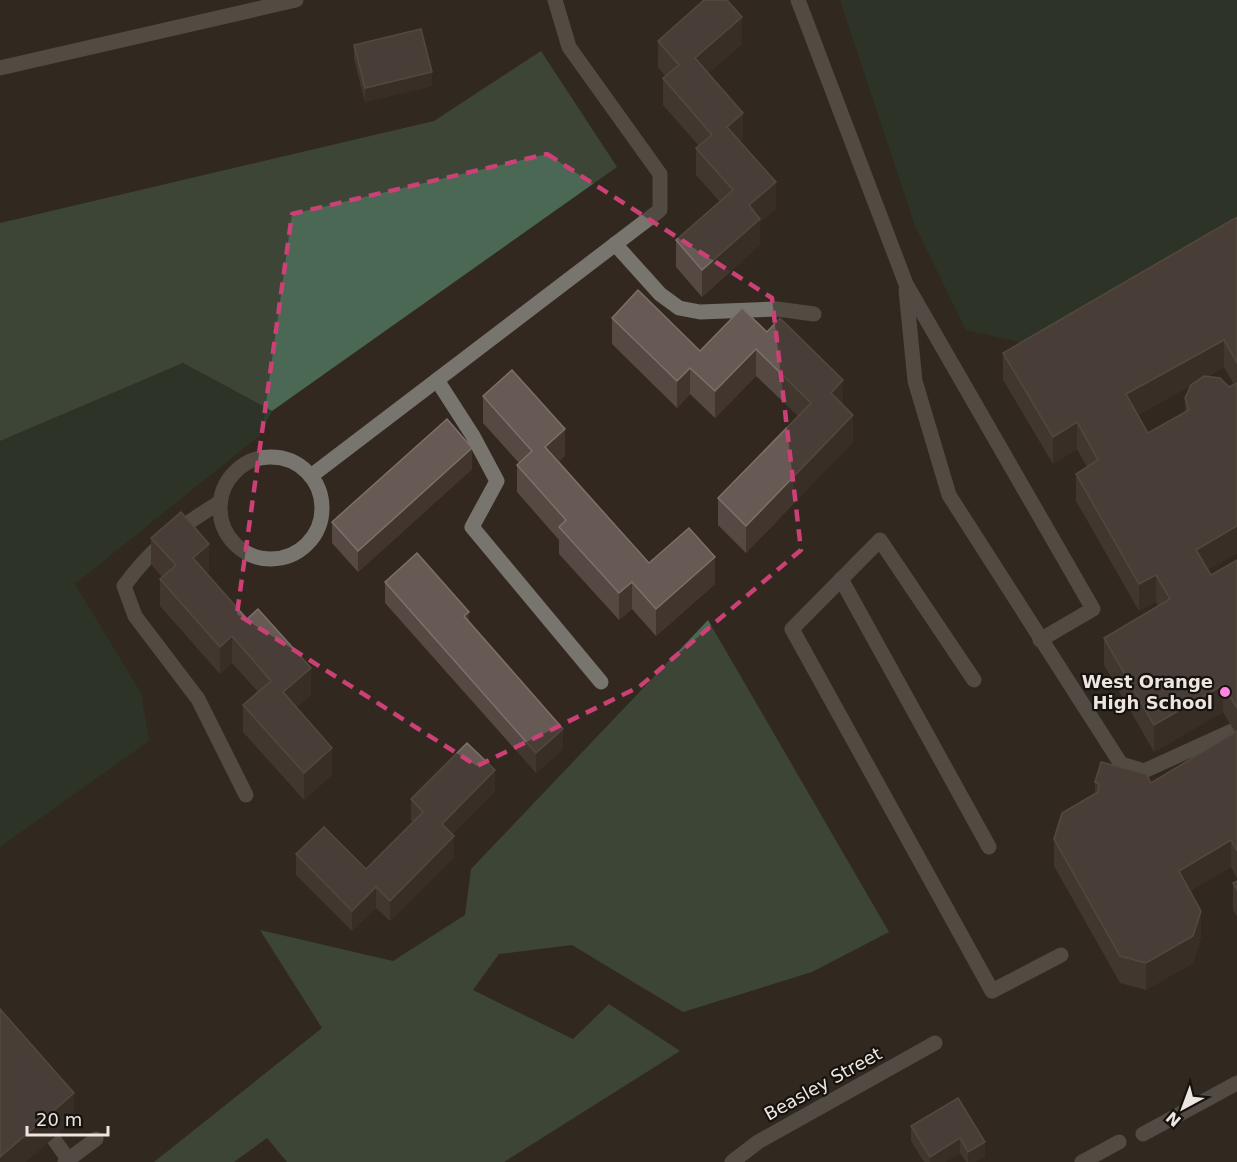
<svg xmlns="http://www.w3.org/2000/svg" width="1237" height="1162" viewBox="0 0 1237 1162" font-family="'DejaVu Sans',sans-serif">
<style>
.green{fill:#284130}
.forest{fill:#4a6853}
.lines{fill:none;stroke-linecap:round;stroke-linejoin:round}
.minor{stroke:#78756f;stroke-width:15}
.wall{fill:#564943;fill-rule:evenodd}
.shaded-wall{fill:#41352d}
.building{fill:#675a54;stroke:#7c706a;stroke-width:1.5}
.marked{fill:none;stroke:#cb4176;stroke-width:4.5;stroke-dasharray:12 8;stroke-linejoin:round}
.poi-dot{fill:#fe85e0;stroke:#16120e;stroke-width:2}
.labels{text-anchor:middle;stroke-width:4.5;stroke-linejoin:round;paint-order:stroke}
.poi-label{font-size:18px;font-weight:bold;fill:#ede6e0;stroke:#16120e;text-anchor:end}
.street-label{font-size:18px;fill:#ede6e0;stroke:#16120e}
</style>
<rect width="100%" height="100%" fill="#32281f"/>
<g class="green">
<polygon points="840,0 1237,0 1237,223 1024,343 966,330 915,226"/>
<polygon points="183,363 272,411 259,436 75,584 141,693 149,741 0,847 0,441"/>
</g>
<g class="forest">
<polygon points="541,51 617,167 272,411 183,363 0,441 0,223 434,121"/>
<polygon points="708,620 889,932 812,972 683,1012 572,945 499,954 473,990 573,1039 609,1004 680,1051 504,1162 287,1162 267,1138 234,1162 154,1162 322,1028 260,930 393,961 465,915 471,869"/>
</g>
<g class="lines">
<g class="minor">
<polyline points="798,0 906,284 1093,609 1040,640"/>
<polyline points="0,68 296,0"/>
<polyline points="615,244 660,294 679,308 700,312 777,309 814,314"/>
<polyline points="906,290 915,381 949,495 1121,764 1144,771 1234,730"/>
<polyline points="437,380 473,436 497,481 472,527 601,682"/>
<circle cx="271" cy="508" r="51"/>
<polyline points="311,476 660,210 660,174 569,47 555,0"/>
<path d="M219,503c-39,23 -69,47 -95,83l11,30 63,83 48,96"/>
<polyline points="841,579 989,847"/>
<polyline points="974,680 880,540 792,629 992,991 1061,955"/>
<polyline points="1143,1134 1237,1083"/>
<polyline points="53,1138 68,1159"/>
<polyline points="65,1162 96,1139"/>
<polyline points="732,1162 758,1142 935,1043"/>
<polyline points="1082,1162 1119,1142"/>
</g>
</g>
<g class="wall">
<polygon points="658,41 742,44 708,73 743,140 741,142 776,209 760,222 760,245 702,297 676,267 676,240 720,202 696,175 696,148 699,146 663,105 663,78 666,77 658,67"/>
<polygon points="354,45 432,86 365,102 354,59"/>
<path d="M1237,217v336l-29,17 3,5 26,-15v318l-6,-11 -41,24 11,47 -8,25 -47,27 -26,-7 -66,-117v-27l41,-45v-12l56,1 84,-51 -12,-20 -69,40 -50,-87v-27l54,-32 -2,-4 -17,9 -63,-110v-27l11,-7 -10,-18 -24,15 -50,-84v-27zM1224,367l10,18 -5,2 -22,-10zM1190,386l-5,12v14l-37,21 -10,-18z"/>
<polygon points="742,308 843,406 853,442 746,553 718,525 718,498 798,416 756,376 715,418 690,394 677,408 612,344 612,318 700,351"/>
<polygon points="483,396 565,456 559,461 649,563 715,584 656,636 632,609 619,620 559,554 559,540 517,492 517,465 519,463 483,423"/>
<polygon points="472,469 358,572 332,543 332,522"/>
<polygon points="151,538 209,571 206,573 311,695 296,707 332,775 304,800 243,732 243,705 258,692 232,663 220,674 160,606 160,579 162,577 151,564"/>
<polygon points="385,582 469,622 563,749 536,773 385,603"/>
<polygon points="495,791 452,834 454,857 390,921 376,908 352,931 296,875 296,854 366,869 413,822 411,820 411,799"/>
<polygon points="1237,881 1237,917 1233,910 1233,883"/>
<polygon points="958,1098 985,1156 975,1162 966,1162 960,1153 945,1162 924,1162 911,1141 911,1126"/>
</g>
<g class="shaded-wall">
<polygon points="742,17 742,44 695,85 695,58"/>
<polygon points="432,72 432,86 365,102 365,88"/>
<polygon points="743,113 743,140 727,154 727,127"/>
<polygon points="776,182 776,209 760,222 760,245 702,297 702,270 749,205"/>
<polygon points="1224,340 1224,367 1126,421 1126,394"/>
<polygon points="756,349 756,376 715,418 715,391"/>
<polygon points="690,368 690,394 677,408 677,381"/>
<polygon points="843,380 843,407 831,393"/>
<polygon points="853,415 853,442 746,553 746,526"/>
<polygon points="1077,422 1077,449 1053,464 1053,437"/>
<polygon points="565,429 565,456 545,473 545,447"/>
<polygon points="472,448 472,469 358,572 358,551"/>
<polygon points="1237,526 1237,553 1196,577 1196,550"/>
<polygon points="209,544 209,571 193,584 193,558"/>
<polygon points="715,557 715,584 656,636 656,609"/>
<polygon points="1156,575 1156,602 1139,611 1139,584"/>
<polygon points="632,582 632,609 619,620 619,593"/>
<polygon points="469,612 469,633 464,616"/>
<polygon points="232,636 232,663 220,674 220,647"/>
<polygon points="311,668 311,695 283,719 283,692"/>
<polygon points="1223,685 1223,712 1154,752 1154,725"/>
<polygon points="563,729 563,749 536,773 536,753"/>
<polygon points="332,748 332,775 304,800 304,773"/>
<polygon points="495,770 495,791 442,844 442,824"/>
<polygon points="454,836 454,857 390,921 390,901"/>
<polygon points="1231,840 1231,867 1179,898 1179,871"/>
<polygon points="376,887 376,908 352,931 352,911"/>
<polygon points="1201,911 1201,938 1193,963 1146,990 1146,963"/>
<polygon points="74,1093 74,1120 26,1162 0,1162 0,1157"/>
<polygon points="960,1138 960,1153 945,1162 930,1162 930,1157"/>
<polygon points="985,1142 985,1156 975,1162 968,1162 968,1152"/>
</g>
<g class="building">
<polygon points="704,0 727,0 742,17 695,58 743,113 727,127 776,182 749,205 760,219 702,270 676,240 733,190 696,148 712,135 663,78 679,65 658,41"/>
<polygon points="421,29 432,72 365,88 354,45"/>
<polygon points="1237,217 1237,363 1224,340 1126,394 1148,433 1189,410 1185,398 1191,385 1204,376 1220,378 1229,387 1237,383 1237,526 1196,550 1211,575 1237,560 1237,708 1223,685 1154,725 1104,638 1170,599 1156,575 1139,584 1076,474 1098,460 1077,422 1053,437 1003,353"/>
<polygon points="638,290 700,351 742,308 767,332 780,318 843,380 831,393 853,415 746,526 718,498 811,403 756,349 715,391 690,368 677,381 612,318"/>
<polygon points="512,370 565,429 545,447 649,563 689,528 715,557 656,609 632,582 619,593 559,527 566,520 517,465 532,451 483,396"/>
<polygon points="447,419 472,448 358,551 332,522"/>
<polygon points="181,512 209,544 193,558 247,619 258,609 311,668 283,692 332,748 304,773 243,705 271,681 232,636 220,647 160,579 176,565 151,538"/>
<polygon points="417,553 469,612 464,616 563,729 536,753 385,582"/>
<polygon points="1237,731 1237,851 1231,840 1179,871 1201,911 1193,936 1146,963 1120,956 1054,839 1062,813 1098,792 1099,784 1095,782 1101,762 1146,774 1151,783"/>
<polygon points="467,743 495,770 442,824 454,836 390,901 376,887 352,911 296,854 324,827 366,869 423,812 411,799"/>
<polygon points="1237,881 1237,890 1233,883"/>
<polygon points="0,1009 74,1093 0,1157"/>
<polygon points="958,1098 985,1142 968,1152 960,1138 930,1157 911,1126"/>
</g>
<path d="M0 0H1237V1162H0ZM547,154l225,144 29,252 -162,137 -162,79 -240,-152 55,-400z" fill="#32281f" fill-opacity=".55" fill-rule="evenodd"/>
<path class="marked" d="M547,154l225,144 29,252 -162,137 -162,79 -240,-152 55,-400z"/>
<circle class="poi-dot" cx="1225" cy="692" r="6"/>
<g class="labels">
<g class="poi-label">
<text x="1213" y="688">West Orange<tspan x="1213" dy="21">High School</tspan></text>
</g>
<g class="street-label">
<text transform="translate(823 1084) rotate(-29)" y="6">Beasley Street</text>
</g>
</g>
<g transform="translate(1183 1108) rotate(221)" stroke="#16120e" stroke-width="4.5" paint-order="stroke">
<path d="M0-4.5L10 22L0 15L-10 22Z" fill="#ede6e0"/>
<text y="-9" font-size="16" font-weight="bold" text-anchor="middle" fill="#ede6e0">N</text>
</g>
<path d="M27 1126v9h81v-9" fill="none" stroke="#ede6e0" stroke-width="3"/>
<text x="36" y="1126" font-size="18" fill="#ede6e0" stroke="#16120e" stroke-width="4.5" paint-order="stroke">20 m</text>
</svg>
